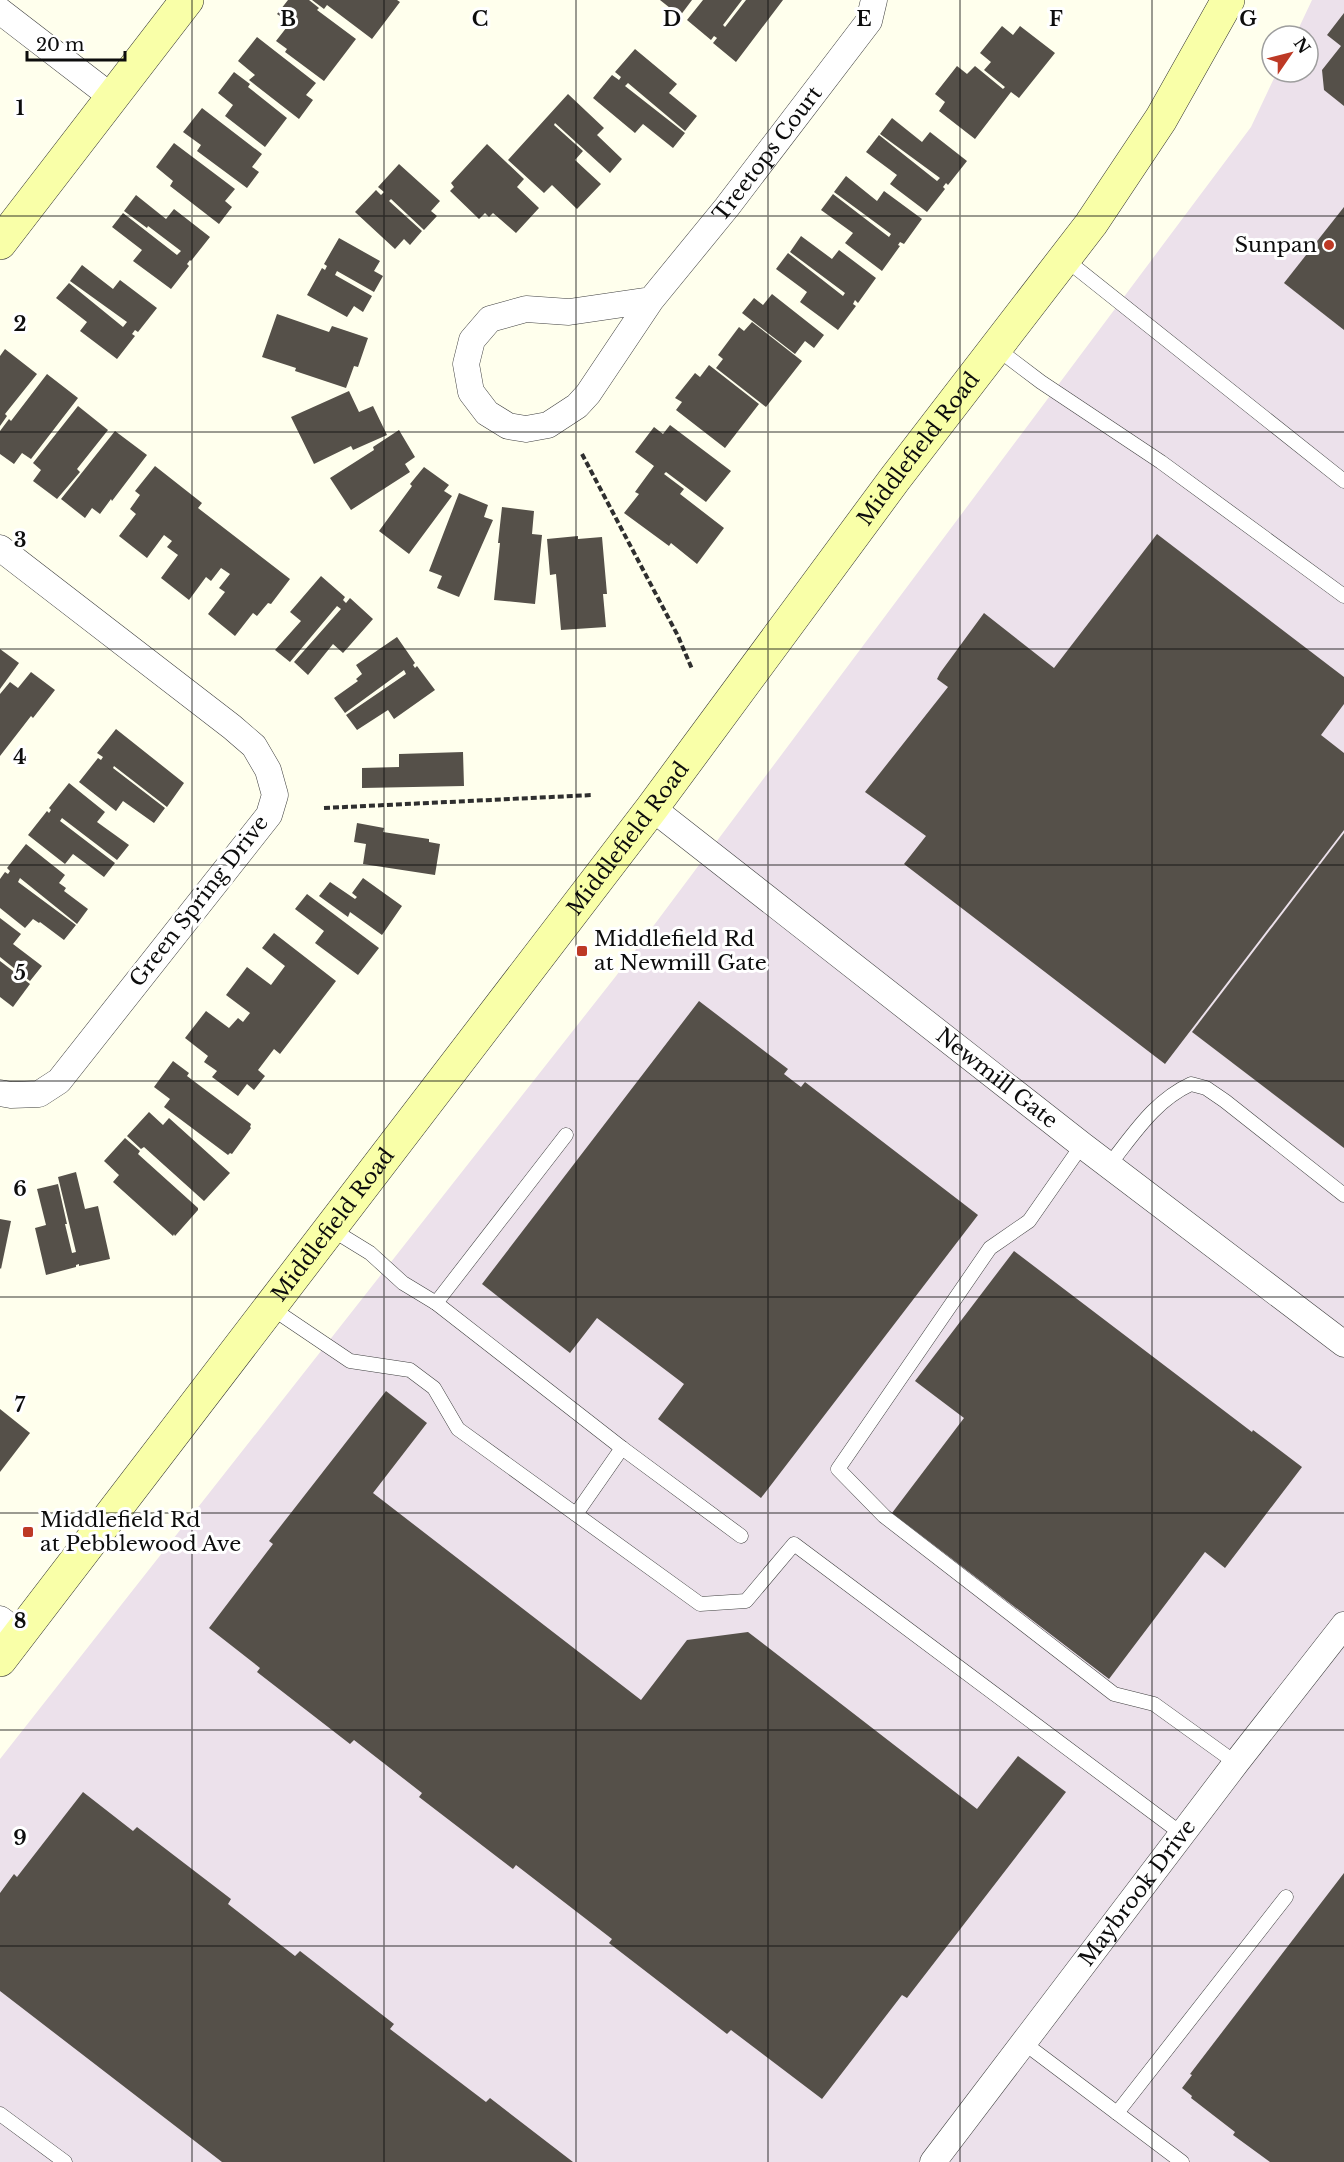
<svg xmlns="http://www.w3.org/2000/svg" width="1344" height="2162" viewBox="0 0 1344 2162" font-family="'Libre Baskerville',serif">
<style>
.industrial{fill:#ece1eb}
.building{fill:#555049}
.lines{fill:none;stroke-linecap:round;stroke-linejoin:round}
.lane-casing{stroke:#404040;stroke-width:15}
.street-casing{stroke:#404040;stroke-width:27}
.secondary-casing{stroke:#2f2f2f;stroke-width:34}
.path{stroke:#2f2f2f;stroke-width:4;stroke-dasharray:6 3;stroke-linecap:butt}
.lane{stroke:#fff;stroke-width:14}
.street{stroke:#fff;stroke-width:26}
.secondary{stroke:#f9ffa8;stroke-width:33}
.grid{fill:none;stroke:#0d0d0d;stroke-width:1.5;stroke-opacity:0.55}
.poi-dot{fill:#bd3925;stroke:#fff;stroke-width:2}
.labels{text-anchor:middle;stroke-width:6;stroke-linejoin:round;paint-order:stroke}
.street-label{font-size:21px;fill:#0d0d0d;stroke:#fff}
.poi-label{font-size:21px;fill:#0d0d0d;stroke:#fff;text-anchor:start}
.grid-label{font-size:20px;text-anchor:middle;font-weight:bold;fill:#0d0d0d;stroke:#fff;stroke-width:6;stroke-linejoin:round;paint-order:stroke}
</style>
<rect width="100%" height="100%" fill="#ffffed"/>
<polygon class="industrial" points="1312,0 1344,0 1344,2162 0,2162 0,1759 616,976 1251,127 1277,72 1308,72 1308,36 1295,36"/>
<g class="building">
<polygon points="288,0 309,0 319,8 317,10 356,39 324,81 285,52 287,49 276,41 290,23 277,14"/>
<polygon points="312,0 397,0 400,2 372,39 327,5 324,9"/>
<polygon points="660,0 692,0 680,16"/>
<polygon points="703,0 742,0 723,25 725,27 746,0 783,0 736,62 713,43 717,38 714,36 711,40 687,20"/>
<polygon points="1344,13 1344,106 1324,90 1322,70 1341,46 1327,35"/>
<polygon points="1002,26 1013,35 1020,26 1055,53 1019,98 1011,92 975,139 939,111 945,102 935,94 957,66 967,74 975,66 1003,89 1005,87 984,70 991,62 980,53"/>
<polygon points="257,37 316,83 306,95 313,100 299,119 249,80 255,75 238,61"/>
<polygon points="635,49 677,84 669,93 697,116 685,131 628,83 625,86 685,133 673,148 643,124 635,133 593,98 612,75 619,80 621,77 615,72"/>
<polygon points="234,72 250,84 248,87 287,118 265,147 225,116 233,105 218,93"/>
<polygon points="568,94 604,128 597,135 622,159 610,173 555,123 554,125 583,151 575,160 601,184 577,209 552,185 544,193 508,160"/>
<polygon points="202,108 262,154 252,167 259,172 247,188 197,151 201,145 183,132"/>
<polygon points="892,118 922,142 930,132 967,161 948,185 946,183 943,187 945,189 927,212 890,184 897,175 866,152 879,135 937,181 940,178 880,134"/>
<polygon points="174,143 235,189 225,201 232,207 219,224 170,186 173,181 156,167"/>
<polygon points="487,144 524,179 517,187 539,208 516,233 493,213 489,217 485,213 479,219 450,191 454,187 451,183"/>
<polygon points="399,164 440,201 431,211 437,216 424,230 391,199 389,201 422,231 410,245 404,239 395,249 355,212 376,190 381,195 384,192 378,187"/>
<polygon points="846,176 877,201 884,191 922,219 904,244 900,242 898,245 900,246 882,271 845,243 853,233 821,210 833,194 889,237 891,234 834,192"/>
<polygon points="136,195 166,219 174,209 210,237 191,261 190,260 187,264 189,266 171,289 133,261 142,250 112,227 123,213 177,255 181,251 148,226 147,228 124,211"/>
<polygon points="1344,207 1344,330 1284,283"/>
<polygon points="801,236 832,259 839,250 876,278 858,303 855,300 853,304 856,306 838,330 800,302 807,292 776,269 788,253 843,296 845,293 790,252"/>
<polygon points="339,238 380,261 374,271 383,276 374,292 337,271 335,275 372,296 363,312 354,306 347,317 307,295 322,268 325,270 327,266 324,264"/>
<polygon points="82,265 113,289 120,280 157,308 138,332 135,330 132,334 135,336 117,359 80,331 87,322 56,298 69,283 123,327 127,322 70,281"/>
<polygon points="772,294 824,335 814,348 805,341 795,354 742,313 754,298 763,305"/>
<polygon points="277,314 329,332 332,326 368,338 358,367 354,366 346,388 295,371 296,368 262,357"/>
<polygon points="752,322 802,361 766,407 716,368 723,359 718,355 739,327 744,331"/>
<polygon points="5,349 37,374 5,414 7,416 0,426 0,356"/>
<polygon points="709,365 759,404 725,448 676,410 682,402 675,398 695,373 700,377"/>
<polygon points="47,374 78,398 31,459 22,453 14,464 0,454 0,431 9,419 11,421"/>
<polygon points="349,391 359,412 373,406 387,435 353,450 351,446 314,464 291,417"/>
<polygon points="78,406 108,430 77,469 80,472 57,499 33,481 41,470 33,463"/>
<polygon points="670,425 731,471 706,502 666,472 664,474 684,489 680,494 724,528 697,564 671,543 669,546 624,513 639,494 635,492 654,466 635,452 654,427 663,434"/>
<polygon points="399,430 415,457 405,464 410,472 351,510 330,478 374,450 373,447"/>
<polygon points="115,431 147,455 112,501 111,499 100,514 92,508 85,518 61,499"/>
<polygon points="155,466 202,503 198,508 290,579 271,604 268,603 257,616 253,613 235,636 208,614 225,592 219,588 230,574 221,568 211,581 206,577 189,600 161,578 178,555 167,547 172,541 164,535 147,558 119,536 136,514 130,509 140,495 135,491"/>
<polygon points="424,467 449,485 444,491 452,496 409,554 379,531 412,486 410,484"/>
<polygon points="459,493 488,505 484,517 493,520 459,597 437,588 442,576 429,571"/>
<polygon points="502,507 534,511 532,534 542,535 535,604 494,600 500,543 498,543"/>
<polygon points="1157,534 1344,677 1344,704 1321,735 1344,753 1344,830 1165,1064 904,864 926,836 865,792 948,687 937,679 940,673 984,613 1054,668"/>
<polygon points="578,536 578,539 602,537 607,594 603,594 606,627 561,630 556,574 550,575 547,539"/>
<polygon points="321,576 345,597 343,600 346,603 350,598 373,619 343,653 333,644 308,675 294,662 341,609 337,606 290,662 275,650 301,621 290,612"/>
<polygon points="397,637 415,663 413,665 415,668 417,666 435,690 394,719 388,710 357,730 346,715 406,674 404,670 345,713 334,698 358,681 356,679 362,674 356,665"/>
<polygon points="0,649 19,663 0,689"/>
<polygon points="31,672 55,690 33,718 31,716 0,756 0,694 10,682 18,688"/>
<polygon points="116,729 184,783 167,807 114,766 113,768 165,808 154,823 123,801 116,811 79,782 98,758 101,760 103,757 97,753"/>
<polygon points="463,752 464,786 362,788 362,768 399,767 399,754"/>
<polygon points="69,783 105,812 97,822 129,845 117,860 62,818 60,821 115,863 104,877 73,854 65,864 28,835 47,811 49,813 51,810 49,808"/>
<polygon points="357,823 384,828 383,832 429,839 429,842 440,844 435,875 363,864 366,844 354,842"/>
<polygon points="1344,833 1344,1148 1192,1032"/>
<polygon points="26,844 65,875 59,883 66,888 64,891 88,909 77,924 20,878 18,882 76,925 64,940 40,922 39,923 33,919 25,928 0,908 0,879 5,872 8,874 10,871 7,868"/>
<polygon points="363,878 402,906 382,935 350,912 348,917 319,896 330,882 355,899 357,897 352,893"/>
<polygon points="307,894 379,948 358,975 315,943 324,931 295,909"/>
<polygon points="0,918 21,934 13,944 42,966 30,981 0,957"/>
<polygon points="274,933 336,981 280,1054 274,1049 258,1070 265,1076 254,1090 247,1084 238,1096 212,1077 217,1071 204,1062 208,1056 185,1038 206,1011 229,1028 238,1018 243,1022 250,1013 226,995 247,967 271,985 285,966 262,948"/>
<polygon points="0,961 30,984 13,1007 0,997"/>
<polygon points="699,1001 788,1069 784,1074 801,1087 805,1082 978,1215 761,1498 658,1419 684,1384 597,1318 570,1353 482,1284"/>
<polygon points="173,1061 189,1073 187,1076 251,1124 250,1127 251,1128 232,1154 230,1153 228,1155 164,1107 170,1099 154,1087"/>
<polygon points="149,1112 163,1125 169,1118 230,1173 206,1199 204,1201 144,1147 141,1149 127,1136"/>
<polygon points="125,1138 140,1151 138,1154 198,1208 198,1210 175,1236 174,1234 173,1236 113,1182 119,1175 104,1161"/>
<polygon points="76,1172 85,1209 98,1206 110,1259 79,1266 79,1264 76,1265 76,1267 46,1275 35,1228 46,1225 37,1189 58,1184 67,1224 65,1224 72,1253 76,1252 58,1177"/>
<polygon points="0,1219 11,1221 1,1269 0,1268"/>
<polygon points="1014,1251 1252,1432 1253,1430 1302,1467 1225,1568 1205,1552 1109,1679 892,1513 964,1418 915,1381"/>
<polygon points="386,1391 427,1423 373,1493 641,1700 687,1640 748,1632 977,1809 1018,1756 1066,1792 907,1998 902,1995 822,2099 731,2030 727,2034 609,1943 612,1939 516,1865 513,1869 419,1797 422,1793 354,1740 350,1744 257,1672 260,1668 209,1628 273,1544 269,1541"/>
<polygon points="0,1409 30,1433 0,1472"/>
<polygon points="83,1792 133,1831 137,1827 231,1899 228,1904 295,1956 300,1951 394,2024 390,2029 486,2102 490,2098 573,2162 222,2162 0,1991 0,1893 14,1874 17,1877"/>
<polygon points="1344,1873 1344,2162 1270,2162 1233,2135 1235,2132 1191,2098 1192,2096 1182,2088 1192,2075 1190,2074"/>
</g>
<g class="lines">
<g class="lane-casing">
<g id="lane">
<polyline points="1065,259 1344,481"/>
<polyline points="996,348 1041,382 1161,462 1344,596"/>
<polyline points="1082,1145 1029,1221 990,1248 838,1469 884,1516 1114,1694 1154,1704 1236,1763"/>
<path d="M1109,1165c25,-31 45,-64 82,-81l15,4 19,13 119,94"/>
<polyline points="331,1229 370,1253 403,1283 436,1303 622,1448 741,1536"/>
<polyline points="436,1303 566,1135"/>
<polyline points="270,1307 350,1361 410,1370 434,1388 458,1429 700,1604 746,1601 794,1544 1182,1834"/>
<polyline points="576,1514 622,1448"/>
<polyline points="1024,2043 1182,2162"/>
<polyline points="1117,2113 1286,1897"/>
<polyline points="0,2114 65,2162"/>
</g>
</g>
<g class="street-casing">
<g id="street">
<polyline points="0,11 113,98"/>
<path id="s1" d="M651,300l-82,12 -43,-3 -36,10 -18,21 -6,24 5,28 16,21 21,13 18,3 22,-4 29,-19 11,-12 63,-94 76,-93 142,-186 5,-21"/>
<polyline points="0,548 232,727 254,746 268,770 275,795 269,815 59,1081 39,1094 11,1095 0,1093"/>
<path id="s2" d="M652,808l430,337 262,199"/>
<polyline points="0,1619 20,1634"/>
<path id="s3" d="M933,2162l303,-399 108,-138"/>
</g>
</g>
<g class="secondary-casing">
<g id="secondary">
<polyline points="0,243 187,0"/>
<path id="s4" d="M0,1660l652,-852 242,-328 197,-256 70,-105 67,-119"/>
</g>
</g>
<g class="path">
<polyline points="582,454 678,636 692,669"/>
<polyline points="324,808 593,795"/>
</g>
<use href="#lane" class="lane"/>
<use href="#street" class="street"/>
<use href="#secondary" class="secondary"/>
</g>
<path class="grid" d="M192,0v2162M384,0v2162M576,0v2162M768,0v2162M960,0v2162M1152,0v2162M0,216h1344M0,432h1344M0,649h1344M0,865h1344M0,1081h1344M0,1297h1344M0,1513h1344M0,1730h1344M0,1946h1344"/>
<g class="poi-dot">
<circle cx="1329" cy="245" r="6"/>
<rect x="576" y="945" width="12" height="12" rx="3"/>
<rect x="22" y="1526" width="12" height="12" rx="3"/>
</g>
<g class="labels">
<g class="street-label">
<text dy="7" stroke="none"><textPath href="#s1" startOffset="687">Treetops Court</textPath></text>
<text dy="7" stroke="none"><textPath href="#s4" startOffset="1520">Middlefield Road</textPath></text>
<text dy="7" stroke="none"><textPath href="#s4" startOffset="1034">Middlefield Road</textPath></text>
<text transform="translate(199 901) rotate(-52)" y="7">Green Spring Drive</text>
<text dy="7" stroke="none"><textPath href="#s2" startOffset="438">Newmill Gate</textPath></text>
<text dy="7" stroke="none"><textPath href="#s4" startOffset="548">Middlefield Road</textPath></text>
<text dy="7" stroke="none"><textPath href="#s3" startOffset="338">Maybrook Drive</textPath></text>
</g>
<g class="poi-label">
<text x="1317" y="252" text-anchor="end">Sunpan</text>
<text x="594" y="946">Middlefield Rd<tspan x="594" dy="24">at Newmill Gate</tspan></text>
<text x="40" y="1527">Middlefield Rd<tspan x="40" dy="24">at Pebblewood Ave</tspan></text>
</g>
</g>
<g class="grid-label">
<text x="288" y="26">B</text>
<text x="480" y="26">C</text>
<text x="672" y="26">D</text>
<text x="864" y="26">E</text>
<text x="1056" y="26">F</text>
<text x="1248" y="26">G</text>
<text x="20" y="115">1</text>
<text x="20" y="331">2</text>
<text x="20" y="547">3</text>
<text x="20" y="764">4</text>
<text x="20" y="980">5</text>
<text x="20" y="1196">6</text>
<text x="20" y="1412">7</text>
<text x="20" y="1628">8</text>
<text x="20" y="1845">9</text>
</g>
<g transform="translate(1290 54) rotate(55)"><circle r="28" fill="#ffffff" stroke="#9e9e9e" stroke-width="1.5"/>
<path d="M0-4.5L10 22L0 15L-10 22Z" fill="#bd3925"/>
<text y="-9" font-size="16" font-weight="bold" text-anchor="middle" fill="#0d0d0d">N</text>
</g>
<path d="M27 51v9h98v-9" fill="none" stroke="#0d0d0d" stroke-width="3"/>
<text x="36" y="51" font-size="18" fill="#0d0d0d" stroke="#ffffff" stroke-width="4.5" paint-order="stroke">20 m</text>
</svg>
